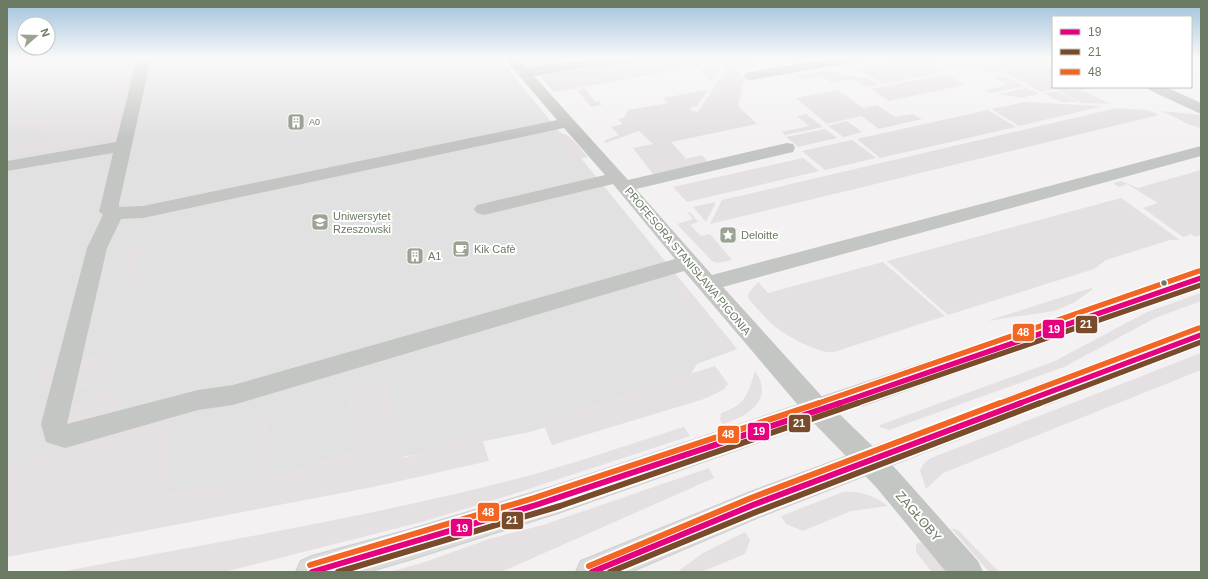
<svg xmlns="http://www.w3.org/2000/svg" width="1208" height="579" viewBox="0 0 1208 579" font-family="Helvetica,sans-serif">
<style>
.built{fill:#e2e1e1}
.green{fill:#e5e0e2}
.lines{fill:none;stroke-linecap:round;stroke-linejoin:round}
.major-casing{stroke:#cecdcd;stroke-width:2}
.minor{fill:#c4c6c3;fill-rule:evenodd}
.major{fill:#dbdcda;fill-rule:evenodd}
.bus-1-far1-casing{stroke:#fff;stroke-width:8}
.bus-1-casing{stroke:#fff;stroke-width:10}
.bus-2-far1-casing{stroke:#fff;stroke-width:8}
.bus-2-casing{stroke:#fff;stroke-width:10}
.bus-3-far1-casing{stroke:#fff;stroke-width:8}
.bus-3-casing{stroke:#fff;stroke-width:10}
.bus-1-far1{stroke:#e5007d;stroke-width:5.5}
.bus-1{stroke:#e5007d;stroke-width:6}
.bus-2-far1{stroke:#7a4b2a;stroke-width:5.5}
.bus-2{stroke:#7a4b2a;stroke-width:6}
.bus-3-far1{stroke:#f26522;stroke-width:5.5}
.bus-3{stroke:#f26522;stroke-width:6}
.bus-dot{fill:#6b7a62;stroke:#fff;stroke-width:1.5}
.labels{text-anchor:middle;stroke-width:4;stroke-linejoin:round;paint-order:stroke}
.far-poi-label{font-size:9px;fill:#6b7a62;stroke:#fff;text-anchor:start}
.poi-label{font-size:11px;fill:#6b7a62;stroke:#fff;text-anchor:start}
.street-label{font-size:11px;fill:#6b7a62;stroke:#fff}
.near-street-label{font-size:13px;fill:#6b7a62;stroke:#fff}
.line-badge{stroke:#fff;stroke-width:1.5}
.badge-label{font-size:11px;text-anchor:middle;font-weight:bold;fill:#fff}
</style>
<rect width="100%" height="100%" fill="#f3f1f2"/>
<g class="built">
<polygon points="7,58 499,58 737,349 697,364 684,386 530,432 7,534"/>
<polygon points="523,58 726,58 709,61 710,64 554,92"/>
</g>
<g class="green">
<polygon points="17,58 48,58 40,76 7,81 7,76"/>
<polygon points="121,58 133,58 124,97 109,99"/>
<polygon points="731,58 748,64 732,67 747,80 743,82 738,106 757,124 671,142 686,159 702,155 708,162 653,174 633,148 653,144 639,131 605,143 604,141 619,135 611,127 623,124 618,119 624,118 628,110 668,103 664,98 709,89 696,107 693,106 690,110 698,112 727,68 718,61"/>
<polygon points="921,58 944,72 883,84 858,69"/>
<polygon points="1032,58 1053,68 1053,87 1092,87 1082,90 1111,104 1082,103 1054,89 1041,92 1001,70 987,73 979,69"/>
<polygon points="704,59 708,64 575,88 573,85 555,88 550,84 557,77 581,73 584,77 603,74 600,69 619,66 626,73"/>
<polygon points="715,65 721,68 712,81 701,70 703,68"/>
<polygon points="824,71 867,78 878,85 866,87 854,79 832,83 821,76 804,80 798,75"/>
<polygon points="947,74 965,85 889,101 871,89"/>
<polygon points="1004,76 1024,86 991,93 986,90 1008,85 995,78"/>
<polygon points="34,87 22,113 7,115 7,91"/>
<polygon points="584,88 595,102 599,101 602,105 591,107 577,90"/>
<polygon points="1026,88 1039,94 1021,98 998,94"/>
<polygon points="837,90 863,108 877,105 895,117 913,114 922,119 879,129 861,116 827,124 796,98"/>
<polygon points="1056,91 1078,102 1060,102 1044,93"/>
<polygon points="124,99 123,102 55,113 56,110"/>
<polygon points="1025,102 1103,106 1019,126 991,109"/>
<polygon points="123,105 114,139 7,157 8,146 41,140 47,126 16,131 13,129 7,129 9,123"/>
<polygon points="1117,108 1148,110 1159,115 710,224 722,200"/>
<polygon points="988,110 1016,127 880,158 857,139"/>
<polygon points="1162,111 1201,115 1201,128 1188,124"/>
<polygon points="806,114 823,127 785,135 782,132 809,126 797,116"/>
<polygon points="847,121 862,132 844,137 828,126"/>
<polygon points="825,129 837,138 798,147 786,137"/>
<path d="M553,132c17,-1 25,14 35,25l-14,3z"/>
<polygon points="852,140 876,158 825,170 802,151"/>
<polygon points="803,158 819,171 687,202 673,187"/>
<polygon points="1201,170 1201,235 1195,237 1191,234 1183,237 1143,208 1158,203 1127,184 1119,187 1113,183 1121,181 1138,188"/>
<polygon points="1121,198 1180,240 1170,240 1106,260 1094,269 948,315 887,261"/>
<polygon points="716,202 706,222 693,207"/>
<polygon points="690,212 698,222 690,225 701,236 710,234 732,260 717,263 712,261 677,224 693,219 688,213"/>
<polygon points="141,248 136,281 121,284 126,251"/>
<path d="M883,262l62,54 -111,36c-14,3 -51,-18 -61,-27 -9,-8 -17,-18 -25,-27l1,-5 9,-11 10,11z"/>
<polygon points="669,282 680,284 686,288 737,349 722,354"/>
<polygon points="1091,288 1093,289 1073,303 1054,311 987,321"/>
<polygon points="1201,293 1201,301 1155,318 1064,367 889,430 880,427 880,425 1055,361 1147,312"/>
<polygon points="113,350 118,379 73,391 80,359"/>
<polygon points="1201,353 1201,370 943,473 926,489 920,470 925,462 931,458"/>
<polygon points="63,363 54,397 47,397 36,370"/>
<polygon points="715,366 728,384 723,390 704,399 552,445 542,421"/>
<path d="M755,371c20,29 -7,45 -32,53l-3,-4 1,-7c25,-8 27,-19 34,-42z"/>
<polygon points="386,380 404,458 480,432 489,461 373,487 7,557 7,465 170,416 166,493 226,484 255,475 253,421 268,417 272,477 356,449 346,392"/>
<polygon points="118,390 123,418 65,428 70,404"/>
<path d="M684,427l6,9 -186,61 -79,24 -201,51h-164c157,-30 316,-56 471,-97 51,-14 102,-32 153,-48z"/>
<polygon points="709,468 714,478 501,572 389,572 422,563 489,539 543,525"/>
<path d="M843,492c18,-1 31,4 45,14l-37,5 -48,20 -17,-7 -5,-8z"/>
<polygon points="951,528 958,530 999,572 989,572"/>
<polygon points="745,532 750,540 745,554 701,572 677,572 703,553"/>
<polygon points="921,542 946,572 932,572 916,552 916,544"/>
</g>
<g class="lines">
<g class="major-casing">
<g id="major">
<polygon points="1201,271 1201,286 558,513 412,559 367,572 296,572 301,561 312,556 412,529 558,485"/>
<polygon points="1201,326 1201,344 764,515 630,572 576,572 581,561 753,491"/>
</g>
</g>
<g class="minor">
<path d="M137,58h14l-32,146v3l24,-1 414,-86 -53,-62h14l10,10 72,-10h49l-2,3 -5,1 -62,6 -46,8 94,104 159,-37 6,1 2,4 -2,4 -157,37 76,86 489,-129v10l-478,131 104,115 69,67 82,92 5,11h-37l-70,-85 -67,-69 -125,-147 -451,134 -35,5 -133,38 -19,-6 -5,-18 46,-176 16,-33 -4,-4 2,-7 12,-51 -106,18v-10l109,-19zM564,128l41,47 -128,30 -3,4 3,4 7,2 129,-31 62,75 -442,126 -35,5 -131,34 40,-176 14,-29 22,-1z"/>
<polygon points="832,58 863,58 861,61 856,62 751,80 746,79 744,76 746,73 751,72"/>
<polygon points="1147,87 1166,87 1201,103 1201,114 1149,90"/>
</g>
<use href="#major" class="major"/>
<g class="bus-1-far1-casing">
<g id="bus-1-far1">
<polyline points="837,404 1201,278"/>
<polyline points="1018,404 1201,335"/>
</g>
</g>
<g class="bus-1-casing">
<g id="bus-1">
<polyline points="312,572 536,505 840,403"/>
<polyline points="592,572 753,505 1021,403"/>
</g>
</g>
<g class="bus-2-far1-casing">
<g id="bus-2-far1">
<polyline points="855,404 1201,285"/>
<polyline points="1038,404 1201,342"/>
</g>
</g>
<g class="bus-2-casing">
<g id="bus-2">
<polyline points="338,572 560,506 858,403"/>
<polyline points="610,572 756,512 1040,403"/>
</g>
</g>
<g class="bus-3-far1-casing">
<g id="bus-3-far1">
<polyline points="816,404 1199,271"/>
<polyline points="998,404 1199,328"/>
</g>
</g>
<g class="bus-3-casing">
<g id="bus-3">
<polyline points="310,565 534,498 819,403"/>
<polyline points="589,566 751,498 1000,403"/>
</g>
</g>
<use href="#bus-1-far1" class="bus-1-far1"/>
<use href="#bus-1" class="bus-1"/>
<use href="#bus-2-far1" class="bus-2-far1"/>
<use href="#bus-2" class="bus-2"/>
<use href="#bus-3-far1" class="bus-3-far1"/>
<use href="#bus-3" class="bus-3"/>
</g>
<linearGradient id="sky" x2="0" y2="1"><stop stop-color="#9ec1dc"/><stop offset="0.42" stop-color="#faf9f9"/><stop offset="1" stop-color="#faf9f9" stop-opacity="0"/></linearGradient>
<rect width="1208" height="139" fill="url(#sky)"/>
<defs>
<g id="building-square" transform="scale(0.9)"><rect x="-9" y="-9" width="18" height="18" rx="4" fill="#9ba494" stroke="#fff"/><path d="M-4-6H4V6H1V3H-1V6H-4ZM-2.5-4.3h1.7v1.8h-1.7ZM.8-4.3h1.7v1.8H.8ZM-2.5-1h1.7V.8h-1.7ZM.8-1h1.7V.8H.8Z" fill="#fff"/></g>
<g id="university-square" transform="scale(0.9)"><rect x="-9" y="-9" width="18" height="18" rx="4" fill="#9ba494" stroke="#fff"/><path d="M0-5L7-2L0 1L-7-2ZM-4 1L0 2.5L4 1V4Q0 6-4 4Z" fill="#fff"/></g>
<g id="sight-square" transform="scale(0.9)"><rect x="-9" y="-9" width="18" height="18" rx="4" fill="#9ba494" stroke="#fff"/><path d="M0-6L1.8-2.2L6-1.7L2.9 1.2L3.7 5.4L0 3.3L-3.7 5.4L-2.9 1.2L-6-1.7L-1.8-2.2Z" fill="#fff"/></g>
<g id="cafe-square" transform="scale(0.9)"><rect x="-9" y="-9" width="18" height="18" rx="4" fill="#9ba494" stroke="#fff"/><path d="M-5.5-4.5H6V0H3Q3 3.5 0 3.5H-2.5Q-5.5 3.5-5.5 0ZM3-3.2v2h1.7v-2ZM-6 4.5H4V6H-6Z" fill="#fff"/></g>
</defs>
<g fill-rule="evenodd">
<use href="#building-square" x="296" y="122"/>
<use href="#university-square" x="320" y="222"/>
<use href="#sight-square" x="728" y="235"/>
<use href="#cafe-square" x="461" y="249"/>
<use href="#building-square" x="415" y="256"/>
</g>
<circle class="bus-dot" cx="1164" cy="283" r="3.5"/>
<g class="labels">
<g class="far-poi-label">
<text x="309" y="125">A0</text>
</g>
<g class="poi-label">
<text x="333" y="220">Uniwersytet<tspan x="333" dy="13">Rzeszowski</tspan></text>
<text x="741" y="239">Deloitte</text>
<text x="474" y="253">Kik Cafè</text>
<text x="428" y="260">A1</text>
</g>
<g class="street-label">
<text transform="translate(688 261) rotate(50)" y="4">PROFESORA STANISŁAWA PIGONIA</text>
</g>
<g class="near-street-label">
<text transform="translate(919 516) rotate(49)" y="5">ZAGŁOBY</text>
</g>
</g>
<g class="line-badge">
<rect x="1075" y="315" width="23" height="19" rx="4" fill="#7a4b2a"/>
<rect x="1042" y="319" width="23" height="20" rx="4" fill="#e5007d"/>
<rect x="1012" y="323" width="23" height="19" rx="4" fill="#f26522"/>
<rect x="788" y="414" width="23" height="19" rx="4" fill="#7a4b2a"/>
<rect x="747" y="422" width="23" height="19" rx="4" fill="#e5007d"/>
<rect x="717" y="425" width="23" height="19" rx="4" fill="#f26522"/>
<rect x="477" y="502" width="23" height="20" rx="4" fill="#f26522"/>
<rect x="501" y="511" width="23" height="19" rx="4" fill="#7a4b2a"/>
<rect x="450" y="518" width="23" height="19" rx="4" fill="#e5007d"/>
</g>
<g class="badge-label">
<text x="1086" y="328">21</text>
<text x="1054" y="333">19</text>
<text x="1023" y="336">48</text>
<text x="799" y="427">21</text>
<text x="759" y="435">19</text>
<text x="728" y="438">48</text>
<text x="488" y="516">48</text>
<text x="512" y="524">21</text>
<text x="462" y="532">19</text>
</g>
<rect width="1208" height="579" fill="none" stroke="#6b7a62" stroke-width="16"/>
<rect x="1052" y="16" width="140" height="72" fill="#ffffff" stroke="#c4cac0"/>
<rect x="1060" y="29" width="20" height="6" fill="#e5007d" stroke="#c4cac0"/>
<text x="1088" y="36" font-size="12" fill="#6b7a62">19</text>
<rect x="1060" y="49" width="20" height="6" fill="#7a4b2a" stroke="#c4cac0"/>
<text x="1088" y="56" font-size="12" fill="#6b7a62">21</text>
<rect x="1060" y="69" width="20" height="6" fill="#f26522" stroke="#c4cac0"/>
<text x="1088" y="76" font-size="12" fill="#6b7a62">48</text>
<g transform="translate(36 36) rotate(70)"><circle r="19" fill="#ffffff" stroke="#c4cac0"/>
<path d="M0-3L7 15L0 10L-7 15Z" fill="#9ba494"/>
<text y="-6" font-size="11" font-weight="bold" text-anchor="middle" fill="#6b7a62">N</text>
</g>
</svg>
